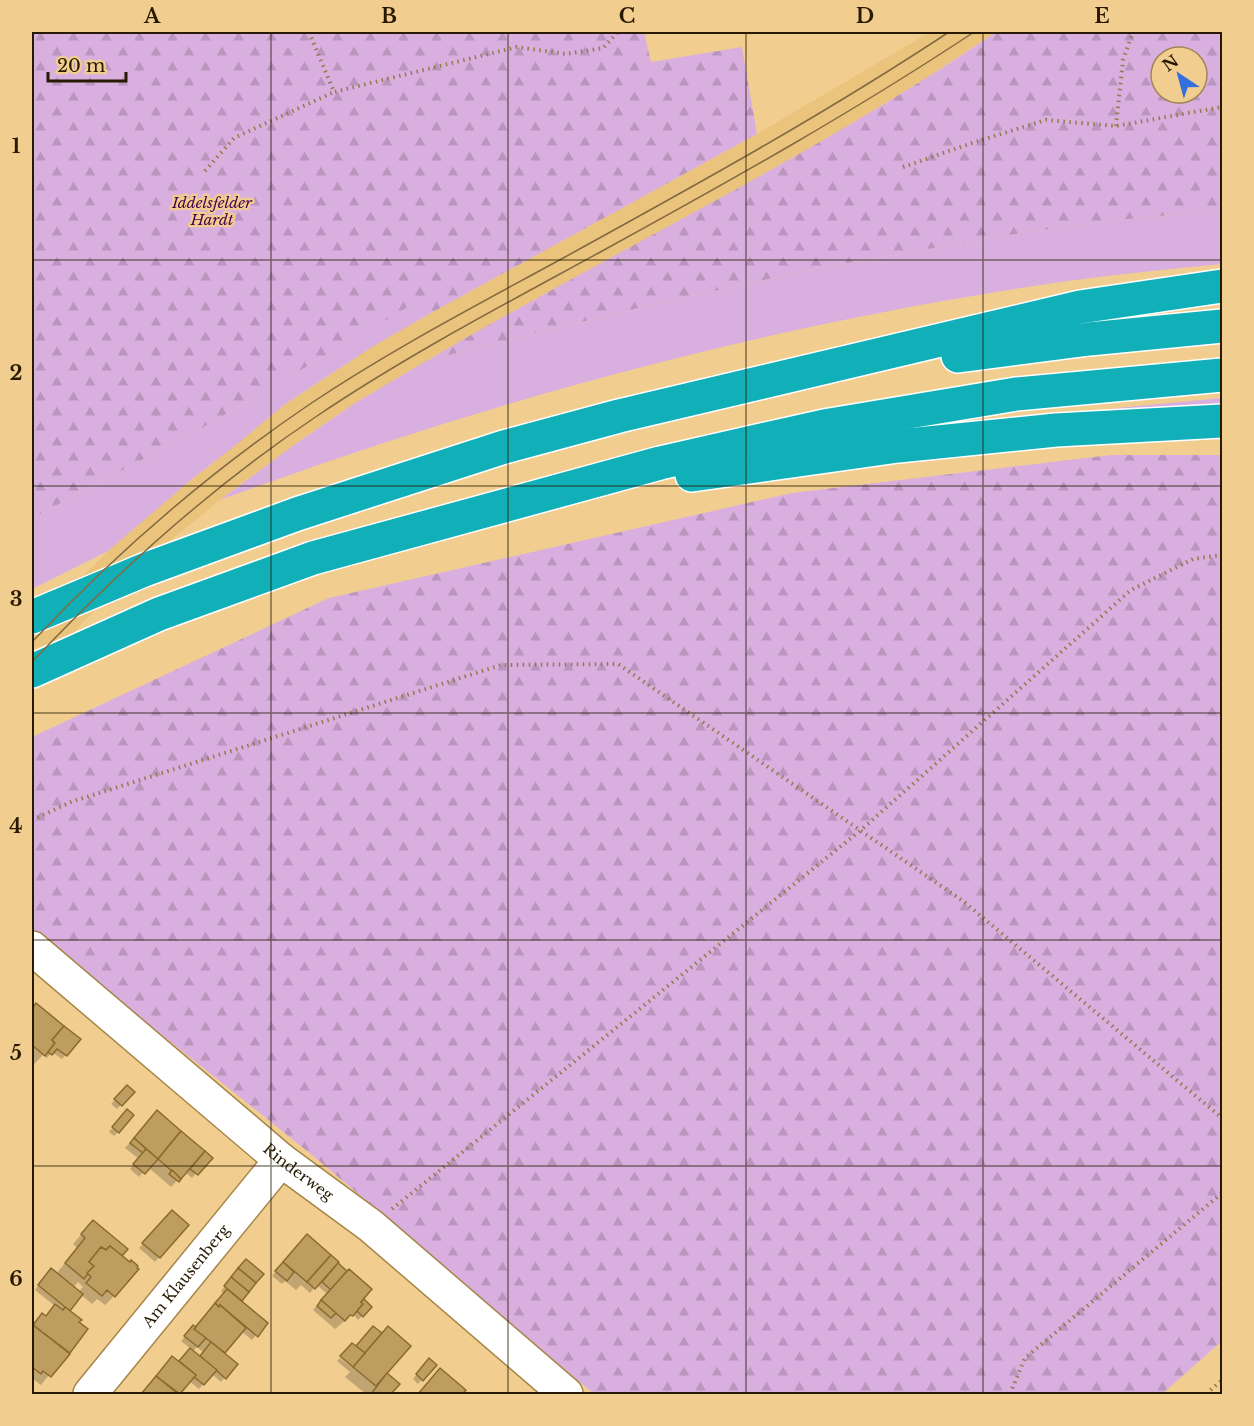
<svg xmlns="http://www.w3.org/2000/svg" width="1254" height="1426" viewBox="0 0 1254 1426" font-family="'Libre Baskerville',serif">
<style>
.built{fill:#eac37d}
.grass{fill:#d9afe0}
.forest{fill:url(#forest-firs);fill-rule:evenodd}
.shadow{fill:#0003;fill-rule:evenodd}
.building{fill:#be9d60;stroke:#8b6b2d;stroke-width:1.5}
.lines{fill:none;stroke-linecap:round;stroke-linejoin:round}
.minor-casing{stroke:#a58548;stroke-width:36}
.highway-casing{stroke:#fff;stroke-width:36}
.path{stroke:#947b4e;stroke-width:4;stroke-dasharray:1.5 4.5;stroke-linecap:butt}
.minor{stroke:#fff;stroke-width:33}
.highway{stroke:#11b0b9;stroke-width:33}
.tram{stroke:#816a40;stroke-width:1.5}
.grid{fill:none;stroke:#271a01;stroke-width:1.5;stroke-opacity:0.55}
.labels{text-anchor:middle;stroke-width:4.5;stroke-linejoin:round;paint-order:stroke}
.park-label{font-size:15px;font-style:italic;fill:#450050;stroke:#f1ce8f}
.street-label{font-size:15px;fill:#271a01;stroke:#f1ce8f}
.neatline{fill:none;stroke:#271a01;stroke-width:2}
.grid-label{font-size:20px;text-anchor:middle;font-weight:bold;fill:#271a01}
</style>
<defs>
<pattern id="forest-firs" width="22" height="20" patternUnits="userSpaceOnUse" patternTransform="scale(1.5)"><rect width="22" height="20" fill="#d9afe0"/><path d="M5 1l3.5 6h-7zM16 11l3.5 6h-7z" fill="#ba96be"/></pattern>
</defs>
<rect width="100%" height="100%" fill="#f1ce8f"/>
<polygon class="built" points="930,32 996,32 915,85 812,148 448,349 355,403 298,442 227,494 164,546 89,616 32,678 32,628 108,551 139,523 284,405 372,347 431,313 757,134"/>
<g class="grass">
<path d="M1222,210v54c-51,5 -103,10 -154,17 -290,41 -574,118 -848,219l78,-58 57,-39 73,-43 222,-55 174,-38 191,-33 93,-13z"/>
<polygon points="424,297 431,313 372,347 284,405 232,448 192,479 108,551 32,589 32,518 197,431"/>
<polygon points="1222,398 1222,407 1113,411 1117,408"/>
</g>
<g class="forest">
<polygon points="32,32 644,32 651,62 742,47 757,134 431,313 423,298 197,431 32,518"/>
<path d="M996,32h226v178l-114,11 -93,13 -191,33 -174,38 -222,55c189,-111 387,-204 568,-328zM1161,57h36v36h-36z"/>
<polygon points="1111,455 1222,455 1222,1341 1162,1394 594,1394 317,1159 32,931 32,737 329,598 792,493"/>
</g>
<g class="shadow">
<polygon points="36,1005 78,1040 62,1059 52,1052 47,1058 43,1055 34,1064 32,1062 32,1010"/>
<polygon points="127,1087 133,1092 117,1109 111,1104"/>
<polygon points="157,1112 211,1158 192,1178 185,1172 171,1187 148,1167 139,1177 130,1169 139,1159 125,1148"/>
<polygon points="123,1115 118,1132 114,1136 109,1132"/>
<polygon points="168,1216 187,1225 155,1262 139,1248"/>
<path d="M84,1231l36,25 -6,40 -9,9 -8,-6 -5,5 -12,-10 -12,17 9,12 9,6 -45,56 -8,-6 -1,2v-55l10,-11 3,2 10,-11 -20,-16 12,-16h9l21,-26 -4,-4zM78,1282l5,5 -5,5 -5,-4z"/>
<polygon points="297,1245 330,1256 347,1273 362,1316 358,1320 353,1314 335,1329 313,1310 327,1294 317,1285 310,1293 301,1285 296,1290 285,1281 282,1284 272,1276"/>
<path d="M242,1265l20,9 -23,27 27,22 -14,17 -11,-9 -18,22 2,24 -4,5 -9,-8 -13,15 -10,-8 -11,13h-37l31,-36 7,5 12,-14 -10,-8 43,-47 -3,-3zM197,1347l7,6 -4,5 -8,-6z"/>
<polygon points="374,1328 382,1334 386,1374 398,1384 389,1394 366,1394 345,1377 350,1372 337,1361 340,1358 353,1368 355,1366 356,1348"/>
<polygon points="425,1364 422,1379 418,1384 413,1379"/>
<polygon points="431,1379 464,1390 461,1394 418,1394"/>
</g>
<g class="building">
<polygon points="36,1003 64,1026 52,1040 55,1043 45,1056 32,1045 32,1009"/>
<polygon points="64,1026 81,1039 67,1056 57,1049 52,1055 48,1052 55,1043 52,1040"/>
<polygon points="127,1085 135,1092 122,1106 114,1099"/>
<polygon points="127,1109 134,1115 119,1133 112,1127"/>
<polygon points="157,1110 181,1131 158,1159 134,1138"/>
<polygon points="181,1131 205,1151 181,1179 158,1159"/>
<polygon points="134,1138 146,1149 143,1153 130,1143"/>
<polygon points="146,1149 158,1159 145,1174 133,1164"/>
<polygon points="205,1151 213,1158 198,1175 190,1169"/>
<polygon points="172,1170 181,1179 179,1182 169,1174"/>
<polygon points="172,1210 189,1225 160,1258 142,1243"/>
<polygon points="93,1220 128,1249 122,1256 110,1246 106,1250 101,1247 89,1262 94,1266 84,1279 65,1263 85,1238 81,1234"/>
<polygon points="307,1234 331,1255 307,1282 283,1262"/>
<polygon points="110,1246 130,1262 131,1260 138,1266 137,1268 139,1269 115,1297 107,1290 102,1296 86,1283 91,1277 87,1273 94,1266 89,1262 101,1247 106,1250"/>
<polygon points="331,1255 339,1262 315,1289 307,1282"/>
<polygon points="246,1259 264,1274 256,1283 238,1268"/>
<polygon points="283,1262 294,1272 287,1281 275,1271"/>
<polygon points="338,1263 347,1271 331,1290 322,1282"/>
<polygon points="51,1268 83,1294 70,1311 38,1285"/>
<polygon points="238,1268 256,1283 249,1292 231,1277"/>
<polygon points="349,1269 372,1289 361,1302 363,1304 353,1316 350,1315 345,1321 321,1300"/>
<polygon points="231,1277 249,1292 242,1301 224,1286"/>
<polygon points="227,1289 268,1323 258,1337 220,1305 219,1307 215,1303"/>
<polygon points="364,1299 372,1307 363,1317 357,1311 363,1304 361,1302"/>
<polygon points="321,1300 336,1313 331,1318 317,1306"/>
<polygon points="215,1303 219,1307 220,1305 246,1328 225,1353 194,1329"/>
<polygon points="55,1304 63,1310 65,1307 82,1320 79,1322 88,1329 70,1353 33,1325 42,1313 46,1316"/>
<polygon points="33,1325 70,1354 51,1377 43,1371 41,1374 32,1367"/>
<polygon points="193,1325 196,1327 194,1329 206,1338 198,1347 184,1336"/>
<polygon points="373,1326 382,1333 365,1353 356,1346"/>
<polygon points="388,1326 411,1346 376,1386 353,1367"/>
<polygon points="211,1342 238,1364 226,1379 200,1356"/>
<polygon points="352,1343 365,1353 353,1367 340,1356"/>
<polygon points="190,1348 217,1370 204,1385 194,1377 196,1375 179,1361"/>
<polygon points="172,1356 196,1375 180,1394 156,1376"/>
<polygon points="429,1358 437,1365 423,1381 416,1374"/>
<polygon points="440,1368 466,1390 463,1394 418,1394"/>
<polygon points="387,1373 400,1384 391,1394 371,1394"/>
<polygon points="156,1376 178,1394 141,1394"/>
</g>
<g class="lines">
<g class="minor-casing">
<g id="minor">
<path id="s1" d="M32,948l249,212 90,66 195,168"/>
<path id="s2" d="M90,1394l191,-234"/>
</g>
</g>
<g class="highway-casing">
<g id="highway">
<polyline points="958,356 1089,339 1222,326"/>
<polyline points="692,475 898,446 1056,430 1222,421"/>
<polyline points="32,617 144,570 297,514 504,447 619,416 1080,307 1222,286"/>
<polyline points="32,671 159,614 313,558 660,463 824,426 1016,394 1222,375"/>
</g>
</g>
<g class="path">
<polyline points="309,32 334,92 517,47 566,54 603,48 618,32"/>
<polyline points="1116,126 1123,60 1133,32"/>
<polyline points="903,167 972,143 1046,120 1116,126 1222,107"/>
<polyline points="205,171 234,138 334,92"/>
<polyline points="32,820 71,802 501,665 618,664 963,901 1222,1118"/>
<polyline points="392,1209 861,830 1131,590 1193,559 1222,555"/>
<polyline points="1010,1394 1025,1358 1222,1193"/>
<polyline points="1206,1394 1222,1380"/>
</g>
<use href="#minor" class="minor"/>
<use href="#highway" class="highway"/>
<g class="tram">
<path d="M32,642c84,-89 176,-169 278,-238 82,-55 169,-100 255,-147 131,-72 260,-143 384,-225"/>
<path d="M32,662c87,-92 180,-176 285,-246 92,-62 190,-113 287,-166 126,-69 251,-139 370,-218"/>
</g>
</g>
<path class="grid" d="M271,32v1362M508,32v1362M746,32v1362M983,32v1362M32,260h1190M32,486h1190M32,713h1190M32,940h1190M32,1166h1190"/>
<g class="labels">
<g class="park-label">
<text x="212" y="208">Iddelsfelder<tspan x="212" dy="17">Hardt</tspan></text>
</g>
<g class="street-label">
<text dy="5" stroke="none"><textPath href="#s1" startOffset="348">Rinderweg</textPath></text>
<text dy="5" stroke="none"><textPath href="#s2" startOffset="152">Am Klausenberg</textPath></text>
</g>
</g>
<rect width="1254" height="1426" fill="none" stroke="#f1ce8f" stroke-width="66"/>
<g transform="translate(1179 75) rotate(324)"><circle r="28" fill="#f1ce8f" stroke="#a08656" stroke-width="1.5"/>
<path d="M0-4.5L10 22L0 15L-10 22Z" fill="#356fdd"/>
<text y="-9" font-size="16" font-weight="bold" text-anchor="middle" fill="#271a01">N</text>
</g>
<path d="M48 72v9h78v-9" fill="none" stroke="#271a01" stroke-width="3"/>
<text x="57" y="72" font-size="18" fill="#271a01" stroke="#f1ce8f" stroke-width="4.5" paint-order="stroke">20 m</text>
<rect x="33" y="33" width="1188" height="1360" class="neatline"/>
<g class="grid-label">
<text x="152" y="23">A</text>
<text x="389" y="23">B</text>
<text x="627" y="23">C</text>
<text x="865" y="23">D</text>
<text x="1102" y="23">E</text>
<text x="16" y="153">1</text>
<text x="16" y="380">2</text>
<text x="16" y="606">3</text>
<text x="16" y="833">4</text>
<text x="16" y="1060">5</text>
<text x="16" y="1286">6</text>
</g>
</svg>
